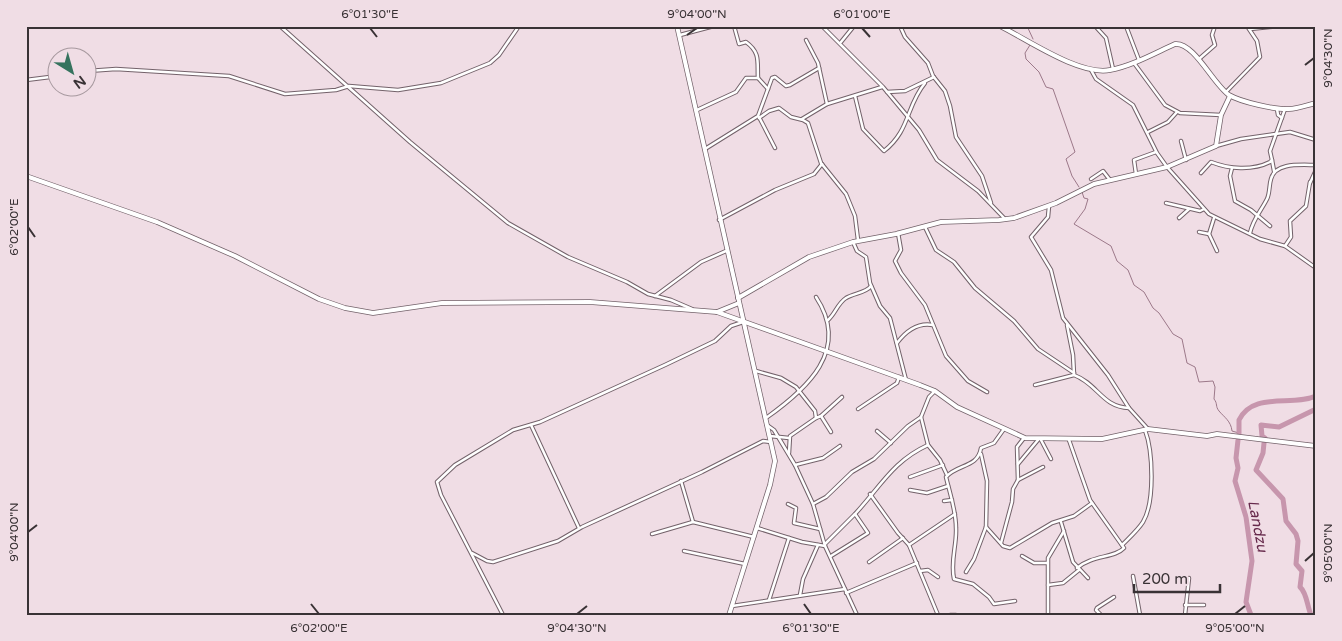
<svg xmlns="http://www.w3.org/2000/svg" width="1342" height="641" viewBox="0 0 1342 641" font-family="'Varela Round',sans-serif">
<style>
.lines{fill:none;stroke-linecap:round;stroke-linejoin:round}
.stream{stroke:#9c7889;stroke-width:1}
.river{stroke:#c796ad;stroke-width:5}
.street-casing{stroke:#73626a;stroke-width:4.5}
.secondary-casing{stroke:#73626a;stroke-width:5.5}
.street{stroke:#fff;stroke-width:2.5}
.secondary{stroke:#fff;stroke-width:4}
.ticks{fill:none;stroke:#393235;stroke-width:2}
.labels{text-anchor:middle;stroke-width:4.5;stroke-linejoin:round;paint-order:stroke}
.water-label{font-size:15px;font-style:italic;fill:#66294b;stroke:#f0dde5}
.neatline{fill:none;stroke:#393235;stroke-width:2}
.ticks-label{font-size:12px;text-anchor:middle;fill:#393235}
</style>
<rect width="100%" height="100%" fill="#f0dde5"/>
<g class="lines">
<g class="stream">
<polyline points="1027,26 1033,39"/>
<polyline points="1030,45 1025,53 1026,59 1039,72 1046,87 1053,89 1075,152 1066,159 1072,176 1079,187"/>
<path d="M1082,192l2,6 4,1 -3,10 -11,15 37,22 6,15 11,9 6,15 10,7 9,16 6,5 14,21 9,5 5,24 8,4 4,15 14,-1 2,6 -1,12c4,5 1,7 5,12 5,6 12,10 13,20l7,2"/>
</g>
<g class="river">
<path d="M1239,433v-13c14,-29 53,-13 77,-24"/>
<polyline points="1265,438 1262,436 1261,425 1279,427 1316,409"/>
<polyline points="1238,440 1236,458 1238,468 1235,481 1246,517 1252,561 1246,602 1251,615"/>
<path d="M1264,443l-1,10 -7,17 27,29 3,22 10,13 2,7 -2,23 6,7 -2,16c7,6 7,19 11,28"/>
</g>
<g class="street-casing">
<g id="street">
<polyline points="280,26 410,142 508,223 568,257 627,282 648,294 671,300 692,309"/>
<path d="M734,26l5,18 7,-2c15,11 11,20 12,36"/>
<polyline points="822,26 883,87 919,130 937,160 978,191 1005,219"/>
<polyline points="900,26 905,37 928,63 933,76 945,91 950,106 956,137 982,176 991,203"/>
<polyline points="1095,26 1106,38 1113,69"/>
<polyline points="1126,26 1139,60"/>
<polyline points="1250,29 1279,26"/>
<polyline points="680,35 714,26"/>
<polyline points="806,40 818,63 827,104"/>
<polyline points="841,42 854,26"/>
<polyline points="1199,59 1215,45 1212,35 1215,26"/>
<polyline points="1134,63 1165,105 1180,113 1221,115"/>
<polyline points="1091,70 1096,79 1133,105 1157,153 1167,167 1209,214 1260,239 1285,246 1316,268"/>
<polyline points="88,71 116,69 229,76 285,94 336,90 349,86 398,90 441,83 490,63 499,55 519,26"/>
<polyline points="26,80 58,76"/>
<polyline points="887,92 905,91 934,77"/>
<polyline points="1226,92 1260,57 1257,41 1247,26"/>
<path d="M855,96l8,33 21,22c26,-20 22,-45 41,-68"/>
<polyline points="1277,109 1278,115 1282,118"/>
<polyline points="697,110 736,92 746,78 758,78 768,89"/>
<polyline points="759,117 775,148"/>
<polyline points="759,118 769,111 779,108 791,117 803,120 808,123 821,163 846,194 855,216 858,240"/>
<polyline points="802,119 827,104 882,87"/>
<polyline points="1148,132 1168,122 1177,112"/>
<polyline points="1181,141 1186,160"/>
<polyline points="1216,146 1241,139 1290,132 1316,140"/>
<polyline points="705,149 758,116 772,78 775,77 786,86 790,85 819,68"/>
<polyline points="1272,160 1274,171"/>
<polyline points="1232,168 1230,176 1235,201 1251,210 1270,226"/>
<path d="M1201,173l10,-11c18,7 41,9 59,0l2,-2 -2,-9 15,-42"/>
<polyline points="1136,174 1134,160 1156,152"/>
<polyline points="1091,179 1103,171 1110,180"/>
<polyline points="1310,183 1316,170"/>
<polyline points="1166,203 1200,211 1204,209"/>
<polyline points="1049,206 1048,217 1031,237 1051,270 1063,318 1108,375 1129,408 1148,429"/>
<polyline points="1179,218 1189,209"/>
<polyline points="1214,218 1209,234 1217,251"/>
<polyline points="719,220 775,190 814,174 822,164"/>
<polyline points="925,227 936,250 954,262 975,288 1014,321 1038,349 1074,373"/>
<polyline points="1199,232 1209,234"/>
<polyline points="898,233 901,250 895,261 901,273 925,305 946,356 968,381 987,392"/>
<path d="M1250,233c3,-14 11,-22 17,-34 3,-6 2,-14 4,-20 4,-17 30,-14 45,-14"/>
<polyline points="853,242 857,251 866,257 870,283 880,306 890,318 906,380"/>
<polyline points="1285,246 1291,237 1290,221 1306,206 1310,182"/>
<polyline points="655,296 701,262 726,251"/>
<path d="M828,320c8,-7 9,-16 18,-22 8,-5 20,-5 25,-12"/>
<polyline points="1067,325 1073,355 1074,374"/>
<path d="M897,343c9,-12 20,-21 36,-18"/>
<polyline points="756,371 781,378 796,387 815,411 816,418"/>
<path d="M1035,385l39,-10c24,9 28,32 55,33"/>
<polyline points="858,409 897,383 899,377"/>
<polyline points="821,416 831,432"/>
<polyline points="921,417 928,445 940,460 947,475"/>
<path d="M766,418c41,-29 85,-68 50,-121"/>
<polyline points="531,425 579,528"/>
<polyline points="767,425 774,430 795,465 813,504 825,546 857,615"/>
<path d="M1004,429l-10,14 -13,5c-3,20 -24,16 -35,29 4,17 10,33 10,51 1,17 -6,33 -2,51l19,5 16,13 5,7 21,-3"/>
<polyline points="877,431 891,443"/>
<polyline points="770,436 789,438"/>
<polyline points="1041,440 1051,459"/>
<path d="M1069,440l21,60 34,48c-9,10 -32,7 -47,20"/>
<polyline points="789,453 790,436 816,418 821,416 842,397"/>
<polyline points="1018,464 1038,440"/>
<polyline points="795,465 823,458 840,446"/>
<polyline points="910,477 943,465"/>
<polyline points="1018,480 1043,467"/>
<polyline points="681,481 693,522 754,537"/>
<polyline points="910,490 927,493 948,486"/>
<polyline points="870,494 898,533 909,545 938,615"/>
<polyline points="944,501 952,500"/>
<polyline points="788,504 796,508 794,523 820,529"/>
<polyline points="813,504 826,497 852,472 874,459 908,426 921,417 929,397 935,391"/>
<polyline points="1061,522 1073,562 1088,578"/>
<polyline points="986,527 1003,546 1010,548 1052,523 1074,516 1092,503"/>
<polyline points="757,528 802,542 825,546"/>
<polyline points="652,534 693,522"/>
<polyline points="1001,543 1012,502 1013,489 1018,480 1017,447 1024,438"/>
<path d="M825,544c10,-10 20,-20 30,-30 26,-28 38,-53 73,-69"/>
<polyline points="909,545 955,514"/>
<path d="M1122,545c7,-7 16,-15 21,-23 12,-20 10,-71 2,-92"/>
<polyline points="684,551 745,564"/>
<polyline points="472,553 487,561 493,562 558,541 582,527 702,472 763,441 771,442"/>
<polyline points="831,556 868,533 855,514"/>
<polyline points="1022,556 1034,563 1047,563"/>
<polyline points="869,562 903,538"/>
<polyline points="920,571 928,570 938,577"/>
<polyline points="966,572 974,559 986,527 987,481 981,454"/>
<polyline points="1133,576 1140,615"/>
<polyline points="1048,585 1063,583 1079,570"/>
<polyline points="846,593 917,563"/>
<polyline points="800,595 803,579 818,545"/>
<polyline points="769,600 789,538"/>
<polyline points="1185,605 1204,605"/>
<polyline points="732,606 845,589"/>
<polyline points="503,615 441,495 437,482 455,465 513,430 540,422 665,365 715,341 731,326 743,322"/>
<polyline points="950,615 956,615"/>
<polyline points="1048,615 1048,558 1064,531"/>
<polyline points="1101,615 1096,610 1097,608 1114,597"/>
<polyline points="1185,615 1189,578"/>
</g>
</g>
<g class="secondary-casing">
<g id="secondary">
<polyline points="677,26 775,461 770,485 729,615"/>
<path d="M1000,26c28,14 80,50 110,44 22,-4 45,-17 65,-26 19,-2 38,40 54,51 12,7 47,15 60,14 9,0 18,-4 27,-6"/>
<polyline points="26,176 157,222 235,256 319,299 345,308 373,313 442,303 590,302 717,312 920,385 935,391 957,407 1025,438 1102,439 1148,429 1207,436 1217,434 1316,446"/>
<polyline points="738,298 809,257 853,242 896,234 941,222 999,220 1014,218 1056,203 1094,184 1167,167 1216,146 1221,115 1230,96"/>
<polyline points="717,312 739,303"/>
</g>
</g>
<use href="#street" class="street"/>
<use href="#secondary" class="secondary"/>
</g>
<path class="ticks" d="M370,28l7,9M862,28l8,9M687,35l10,-7M1305,65l9,-7M28,227l7,10M28,532l9,-7M1305,561l9,-8M311,604l8,10M804,604l7,10M577,614l10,-8M1235,614l10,-8"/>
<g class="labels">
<g class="water-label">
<text transform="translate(1258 526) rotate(79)" y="5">Landzu</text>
</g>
</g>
<rect width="1342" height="641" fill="none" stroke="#f0dde5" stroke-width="55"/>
<g transform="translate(72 72) rotate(143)"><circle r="24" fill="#f0dde5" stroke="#a7999f"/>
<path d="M0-4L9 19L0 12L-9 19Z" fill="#36735e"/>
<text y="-8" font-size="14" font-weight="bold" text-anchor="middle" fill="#393235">N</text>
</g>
<path d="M1134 584v8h86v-8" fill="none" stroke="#393235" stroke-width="2.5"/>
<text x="1142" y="584" font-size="15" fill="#393235" stroke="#f0dde5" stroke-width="4" paint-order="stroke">200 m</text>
<rect x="28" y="28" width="1286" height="586" class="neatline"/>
<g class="ticks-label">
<text x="370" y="18">6°01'30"E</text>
<text x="697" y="18">9°04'00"N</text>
<text x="862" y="18">6°01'00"E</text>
<text transform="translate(1328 58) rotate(-90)" y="4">9°04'30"N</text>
<text transform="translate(14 227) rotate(-90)" y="4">6°02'00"E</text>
<text transform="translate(14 532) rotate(-90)" y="4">9°04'00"N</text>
<text transform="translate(1328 553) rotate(-90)" y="4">9°05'00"N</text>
<text x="319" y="632">6°02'00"E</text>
<text x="577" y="632">9°04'30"N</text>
<text x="811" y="632">6°01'30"E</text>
<text x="1235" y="632">9°05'00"N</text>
</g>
</svg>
